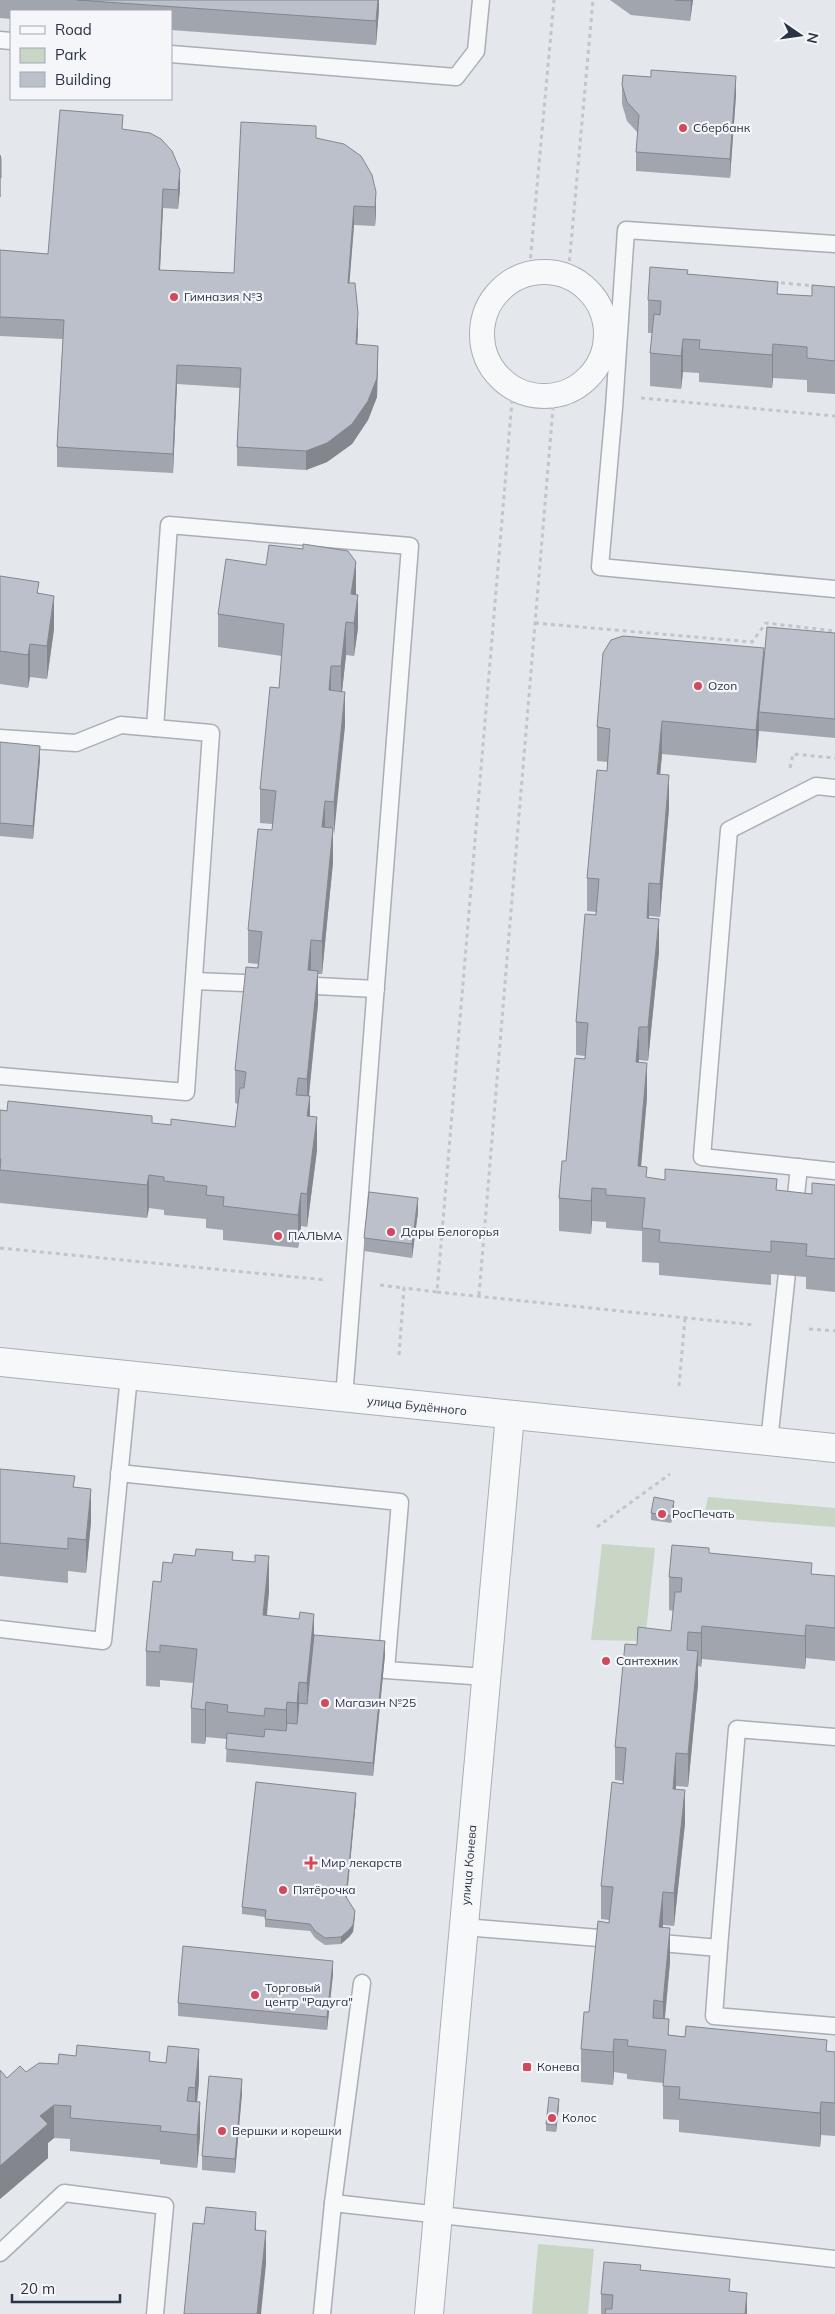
<svg xmlns="http://www.w3.org/2000/svg" width="835" height="2314" viewBox="0 0 835 2314" font-family="Mulish,sans-serif">
<style>
.green{fill:#c9d6c5}
.lines{fill:none;stroke-linecap:round;stroke-linejoin:round}
.service-casing{stroke:#a9aeb7;stroke-width:19}
.pedestrian-casing{stroke:#a9aeb7;stroke-width:26}
.tertiary-casing{stroke:#a9aeb7;stroke-width:30}
.path{stroke:#c2c5cb;stroke-width:3;stroke-dasharray:4 4;stroke-linecap:butt}
.service{stroke:#f7f8fa;stroke-width:16}
.pedestrian{stroke:#f7f8fa;stroke-width:24}
.tertiary{stroke:#f7f8fa;stroke-width:28}
.wall{fill:#a1a5ae}
.shaded-wall{fill:#83868d}
.building{fill:#bbc0ca;stroke:#83868d}
.poi-dot{fill:#d1495b;stroke:#f4f6f9;stroke-width:2}
.labels{text-anchor:middle;stroke-width:4.5;stroke-linejoin:round;paint-order:stroke}
.poi-label{font-size:12px;fill:#2b3445;stroke:#f4f6f9;text-anchor:start}
.street-label{font-size:12px;fill:#2b3445;stroke:#f4f6f9}
</style>
<rect width="100%" height="100%" fill="#e4e7ec"/>
<g class="green">
<polygon points="708,1497 835,1508 835,1527 704,1517"/>
<polygon points="602,1544 655,1548 645,1641 591,1640"/>
<polygon points="538,2244 594,2249 588,2314 532,2314"/>
</g>
<g class="lines">
<g class="service-casing">
<g id="service">
<polyline points="0,40 11,41"/>
<polyline points="171,54 456,77 476,51 481,0"/>
<polyline points="835,244 626,230 614,408 600,567 835,589"/>
<polyline points="155,728 169,525 410,546 344,1398"/>
<polyline points="0,738 76,743 121,725 211,733 186,1092 0,1076"/>
<polyline points="835,788 816,786 729,830 702,1157 835,1171"/>
<polyline points="195,981 265,984"/>
<polyline points="297,985 376,989"/>
<polyline points="794,1214 799,1167"/>
<polyline points="769,1442 789,1254"/>
<polyline points="119,1473 400,1502 386,1670 486,1677"/>
<polyline points="0,1629 103,1641 129,1376"/>
<polyline points="464,1927 611,1939"/>
<polyline points="661,1943 719,1948 737,1729 835,1737"/>
<polyline points="719,1948 714,2016 835,2026"/>
<polyline points="333,2203 362,1983"/>
<polyline points="0,2253 64,2193 165,2206 155,2314"/>
<polyline points="322,2314 333,2203 835,2259"/>
</g>
</g>
<g class="pedestrian-casing">
<circle id="pedestrian" cx="544" cy="334" r="62"/>
</g>
<g class="tertiary-casing">
<g id="tertiary">
<polyline points="0,1362 835,1448"/>
<polyline points="429,2314 510,1415"/>
</g>
</g>
<g class="path">
<polyline points="529,274 554,0"/>
<polyline points="568,277 593,0"/>
<polyline points="773,282 814,286"/>
<polyline points="585,287 596,282"/>
<polyline points="641,398 835,416"/>
<polyline points="535,623 752,642 766,623 835,631"/>
<polyline points="790,768 793,754 835,758"/>
<polyline points="0,1248 326,1280"/>
<polyline points="380,1285 404,1288"/>
<polyline points="437,1292 755,1325"/>
<polyline points="479,1295 554,396"/>
<polyline points="809,1329 835,1331"/>
<polyline points="399,1355 404,1288 437,1292 513,389"/>
<polyline points="679,1386 685,1318"/>
<polyline points="597,1527 670,1474"/>
</g>
<use href="#service" class="service"/>
<use href="#pedestrian" class="pedestrian"/>
<use href="#tertiary" class="tertiary"/>
</g>
<g class="wall">
<polygon points="0,0 379,0 379,9 376,45 171,30 171,11 11,11 11,19 0,18"/>
<polygon points="610,0 693,0 690,21 631,15"/>
<polygon points="622,85 736,95 730,178 636,171 636,152 638,133 627,121 622,104"/>
<polygon points="123,129 180,189 178,209 163,208 160,270 234,273 316,138 372,175 376,212 375,226 354,225 349,283 358,332 357,344 378,365 377,397 368,420 352,444 327,462 306,470 237,466 237,447 240,388 177,384 173,473 57,467 57,447 63,339 0,336 0,250 48,254"/>
<polygon points="0,155 1,178 1,197 0,197"/>
<polygon points="688,274 778,294 812,296 835,287 835,394 807,392 807,380 773,378 772,388 699,382 699,373 683,372 681,389 650,386 650,353 652,333 648,333 648,300"/>
<polygon points="0,576 39,593 54,629 47,679 30,677 28,688 0,684"/>
<polygon points="356,595 358,628 354,656 346,655 342,692 345,725 333,835 333,862 322,974 318,974 318,1004 309,1096 310,1116 317,1150 307,1227 301,1226 298,1248 223,1240 223,1230 206,1228 206,1219 164,1215 164,1210 149,1208 147,1218 0,1203 0,1110 171,1125 235,1127 238,1104 235,1103 235,1070 258,964 248,963 248,930 272,830 272,824 260,823 260,789 279,688 282,656 218,647 218,614"/>
<polygon points="835,633 835,738 759,731 756,763 662,754 660,775 669,808 660,917 649,916 649,919 659,952 648,1061 639,1060 639,1063 647,1097 641,1167 647,1178 812,1194 835,1185 835,1292 806,1289 806,1277 771,1274 771,1285 659,1275 659,1263 642,1262 642,1231 606,1228 606,1222 592,1221 591,1234 559,1231 559,1198 585,1056 576,1055 576,1022 596,912 587,911 587,878 607,771 608,762 597,761 597,727 764,658"/>
<polygon points="0,742 40,759 33,839 0,836"/>
<polygon points="418,1212 412,1258 364,1251 364,1238"/>
<polygon points="0,1469 75,1487 91,1522 86,1573 68,1571 68,1583 0,1576"/>
<polygon points="674,1508 671,1523 651,1520 651,1513"/>
<polygon points="709,1553 812,1574 835,1576 835,1661 806,1658 805,1669 702,1659 701,1667 698,1666 698,1684 688,1787 676,1786 676,1789 685,1823 674,1926 663,1925 663,1928 670,1962 665,2019 669,2035 835,2052 835,2136 821,2135 820,2147 679,2132 679,2120 663,2119 663,2083 627,2079 627,2074 614,2072 613,2085 581,2082 581,2049 609,1923 609,1920 601,1919 601,1886 623,1781 615,1780 615,1747 637,1645 671,1631 673,1611 669,1610 669,1577"/>
<polygon points="233,1560 269,1591 267,1616 314,1635 385,1655 373,1776 226,1762 227,1739 206,1737 205,1744 191,1743 191,1708 193,1683 160,1680 160,1687 146,1686 146,1651 161,1582 172,1563"/>
<polygon points="356,1800 347,1898 355,1918 353,1932 349,1937 341,1944 325,1945 315,1938 310,1931 265,1927 265,1917 242,1914 242,1907"/>
<polygon points="333,1974 327,2030 178,2016 178,2003"/>
<polygon points="150,2061 199,2082 197,2102 200,2136 197,2168 160,2164 160,2160 70,2151 70,2139 54,2138 48,2143 48,2158 0,2199 0,2070 7,2078 58,2064"/>
<polygon points="242,2093 235,2173 202,2170 202,2156"/>
<polygon points="559,2106 556,2132 546,2131 546,2124"/>
<polygon points="641,2270 730,2291 747,2314 601,2314 601,2294"/>
</g>
<g class="shaded-wall">
<polygon points="378,0 379,0 379,9 376,45 376,21"/>
<polygon points="691,0 693,0 690,21"/>
<polygon points="736,76 736,95 730,178 730,159"/>
<polygon points="180,170 180,189 178,209 178,190"/>
<polygon points="163,189 163,208 159,289 159,270"/>
<polygon points="376,192 376,212 375,226 375,207"/>
<polygon points="354,206 354,225 348,302 348,283"/>
<polygon points="358,313 358,332 356,363 356,344"/>
<polygon points="683,339 683,372 681,389 681,356"/>
<polygon points="773,344 773,378 772,388 772,355"/>
<polygon points="378,346 377,397 368,420 352,444 327,462 306,470 306,451"/>
<polygon points="177,365 177,384 173,473 173,454"/>
<polygon points="356,562 356,596 351,594"/>
<polygon points="358,595 358,628 354,656 354,623"/>
<polygon points="54,596 54,629 47,679 47,646"/>
<polygon points="346,622 346,655 341,700 341,666"/>
<polygon points="30,644 30,677 28,688 28,655"/>
<polygon points="764,648 764,682 759,712 759,731 756,763 756,730"/>
<polygon points="331,666 331,699 329,690"/>
<polygon points="345,692 345,725 334,835 334,802"/>
<polygon points="662,721 662,754 657,808 657,774"/>
<polygon points="40,746 40,759 33,839 33,826"/>
<polygon points="669,775 669,808 660,917 660,884"/>
<polygon points="325,801 325,834 322,827"/>
<polygon points="333,828 333,862 322,974 322,941"/>
<polygon points="649,883 649,916 647,952 647,918"/>
<polygon points="659,919 659,952 648,1061 648,1027"/>
<polygon points="311,940 311,973 308,970"/>
<polygon points="318,971 318,1004 307,1112 307,1079"/>
<polygon points="639,1027 639,1060 636,1095 636,1062"/>
<polygon points="647,1063 647,1097 638,1200 638,1166"/>
<polygon points="310,1096 310,1130 307,1116"/>
<polygon points="317,1117 317,1150 307,1227 307,1194"/>
<polygon points="149,1175 149,1208 147,1218 147,1185"/>
<polygon points="592,1188 592,1221 591,1234 591,1201"/>
<polygon points="301,1193 301,1226 298,1248 298,1215"/>
<polygon points="418,1198 418,1212 412,1258 412,1244"/>
<polygon points="91,1489 91,1522 86,1573 86,1540"/>
<polygon points="674,1501 674,1508 671,1523 671,1516"/>
<polygon points="269,1556 269,1591 263,1650 263,1615"/>
<polygon points="314,1614 314,1648 307,1718 307,1683"/>
<polygon points="806,1625 806,1658 805,1669 805,1636"/>
<polygon points="702,1626 702,1659 701,1667 701,1633"/>
<polygon points="385,1641 385,1655 373,1776 373,1763"/>
<polygon points="698,1651 698,1684 688,1787 688,1754"/>
<polygon points="299,1682 299,1717 297,1737 297,1703"/>
<polygon points="206,1702 206,1737 205,1744 205,1710"/>
<polygon points="287,1702 287,1736 286,1745 286,1710"/>
<polygon points="676,1753 676,1786 673,1822 673,1789"/>
<polygon points="685,1790 685,1823 674,1926 674,1893"/>
<polygon points="356,1793 356,1800 346,1904 346,1897"/>
<polygon points="663,1892 663,1925 661,1943 659,1927"/>
<polygon points="355,1911 353,1932 349,1937 341,1944 341,1937"/>
<polygon points="670,1928 670,1962 663,2035 663,2002"/>
<polygon points="333,1961 333,1974 327,2030 327,2017"/>
<polygon points="654,2000 654,2033 653,2051 653,2018"/>
<polygon points="614,2039 614,2072 613,2085 613,2052"/>
<polygon points="199,2049 199,2082 195,2121 195,2088"/>
<polygon points="242,2079 242,2093 235,2173 235,2159"/>
<polygon points="559,2099 559,2106 556,2132 556,2125"/>
<polygon points="200,2102 200,2136 197,2168 197,2135"/>
<polygon points="821,2102 821,2135 820,2147 820,2113"/>
<polygon points="54,2105 54,2138 48,2143 48,2158 0,2199 0,2166 40,2116"/>
<polygon points="256,2212 256,2245 255,2230"/>
<polygon points="266,2231 266,2264 261,2314 257,2314"/>
<polygon points="747,2293 747,2314 745,2314"/>
</g>
<g class="building">
<polygon points="77,0 378,0 376,21"/>
<polygon points="675,0 691,0 690,1"/>
<polygon points="651,70 736,76 730,159 636,152 639,115 627,102 622,85 623,75 651,77"/>
<polygon points="60,110 123,115 122,129 150,133 161,139 172,151 180,170 178,190 163,189 159,270 234,273 241,122 316,126 316,138 344,144 361,156 372,175 376,192 375,207 354,206 348,283 355,283 358,313 356,344 378,346 377,378 368,401 352,424 327,443 306,451 237,447 241,368 177,365 173,454 57,447 64,320 0,317 0,250 48,254"/>
<polygon points="0,155 1,159 1,178 0,178"/>
<polygon points="650,267 688,270 687,274 778,282 777,294 812,296 812,285 835,287 835,361 807,358 807,347 773,344 772,355 699,349 700,340 683,339 681,356 650,353 654,314 660,315 661,301 648,300"/>
<polygon points="303,544 348,551 356,562 351,594 358,595 354,623 346,622 341,666 331,666 329,690 345,692 334,802 325,801 322,827 333,828 322,941 311,940 308,970 318,971 307,1079 298,1078 296,1095 310,1096 307,1116 317,1117 307,1194 301,1193 298,1215 223,1206 224,1197 206,1195 207,1186 164,1181 164,1177 149,1175 147,1185 0,1170 1,1159 0,1159 0,1110 7,1111 8,1101 152,1116 152,1123 171,1125 171,1119 235,1127 240,1088 244,1088 246,1072 235,1070 246,967 258,968 262,932 248,930 258,829 272,830 276,791 260,789 270,687 279,688 284,624 218,614 226,559 266,565 269,545 303,549"/>
<polygon points="0,576 39,582 37,593 54,596 47,646 30,644 28,655 0,651"/>
<polygon points="767,627 835,633 835,719 759,712"/>
<polygon points="623,636 764,648 756,730 662,721 657,774 669,775 660,884 649,883 647,918 659,919 648,1027 639,1027 636,1062 647,1063 638,1166 647,1167 646,1177 665,1180 665,1169 777,1179 776,1190 812,1194 812,1183 835,1185 835,1259 806,1256 807,1244 771,1241 771,1252 659,1242 660,1230 642,1228 645,1198 606,1195 606,1189 592,1188 591,1201 559,1198 562,1161 566,1161 575,1058 585,1059 588,1023 576,1022 585,914 596,915 599,879 587,878 597,770 607,771 610,729 597,727 603,653 611,640"/>
<polygon points="0,742 40,746 33,826 0,823"/>
<polygon points="369,1192 418,1198 412,1244 364,1238"/>
<polygon points="0,1469 75,1476 73,1487 91,1489 86,1540 68,1538 68,1549 0,1543"/>
<polygon points="654,1497 674,1501 671,1516 651,1513"/>
<polygon points="672,1545 709,1548 709,1553 812,1563 811,1574 835,1576 835,1628 806,1625 805,1636 702,1626 701,1633 688,1632 687,1650 698,1651 693,1702 688,1754 676,1753 673,1789 685,1790 674,1893 663,1892 661,1910 659,1927 670,1928 663,2002 654,2000 653,2018 669,2019 668,2035 685,2037 686,2026 827,2040 826,2051 835,2052 835,2103 821,2102 820,2113 679,2099 680,2087 663,2086 666,2050 627,2046 628,2040 614,2039 613,2052 581,2049 584,2012 589,2012 598,1921 609,1923 613,1887 601,1886 612,1782 623,1784 626,1748 615,1747 625,1644 637,1645 638,1627 671,1631 675,1592 681,1592 682,1578 669,1577"/>
<polygon points="196,1549 233,1552 232,1560 255,1562 255,1555 269,1556 263,1615 299,1619 300,1612 314,1614 307,1683 299,1682 297,1703 287,1702 286,1710 265,1708 264,1716 227,1712 228,1705 206,1702 205,1710 191,1708 197,1649 160,1645 160,1652 146,1651 153,1581 161,1582 163,1562 172,1563 174,1554 195,1556"/>
<polygon points="314,1635 385,1641 373,1763 226,1749 227,1733 264,1737 265,1729 286,1731 287,1723 297,1724 299,1703 307,1704"/>
<polygon points="256,1782 356,1793 346,1897 355,1911 353,1925 349,1930 341,1937 325,1938 315,1931 310,1924 265,1919 266,1910 242,1907"/>
<polygon points="183,1946 333,1961 327,2017 178,2003"/>
<polygon points="77,2045 150,2052 149,2061 166,2063 168,2046 199,2049 195,2088 189,2087 187,2101 200,2102 197,2135 160,2131 161,2126 70,2118 71,2106 54,2105 40,2116 48,2124 0,2166 0,2070 7,2078 20,2066 26,2072 39,2063 58,2064 59,2054 76,2056"/>
<polygon points="209,2076 242,2079 235,2159 202,2156"/>
<polygon points="549,2097 559,2099 556,2125 546,2124"/>
<polygon points="206,2207 256,2212 255,2230 266,2231 257,2314 184,2314 193,2223 204,2224"/>
<polygon points="604,2262 641,2265 640,2270 730,2279 729,2291 747,2293 745,2314 605,2314 606,2309 612,2309 613,2295 601,2294"/>
</g>
<g class="poi-dot">
<circle cx="683" cy="128" r="5"/>
<circle cx="174" cy="297" r="5"/>
<circle cx="698" cy="686" r="5"/>
<circle cx="391" cy="1232" r="5"/>
<circle cx="278" cy="1236" r="5"/>
<circle cx="662" cy="1514" r="5"/>
<circle cx="606" cy="1661" r="5"/>
<circle cx="325" cy="1703" r="5"/>
<path d="M308.5 1855.5h5v5h5v5h-5v5h-5v-5h-5v-5h5z"/>
<circle cx="283" cy="1890" r="5"/>
<circle cx="255" cy="1995" r="5"/>
<rect x="522" y="2062" width="10" height="10" rx="2.5"/>
<circle cx="552" cy="2118" r="5"/>
<circle cx="222" cy="2131" r="5"/>
</g>
<g class="labels">
<g class="poi-label">
<text x="693" y="132">Сбербанк</text>
<text x="184" y="301">Гимназия №3</text>
<text x="708" y="690">Ozon</text>
<text x="401" y="1236">Дары Белогорья</text>
<text x="288" y="1240">ПАЛЬМА</text>
<text x="672" y="1518">РосПечать</text>
<text x="616" y="1665">Сантехник</text>
<text x="335" y="1707">Магазин №25</text>
<text x="321" y="1867">Мир лекарств</text>
<text x="293" y="1894">Пятёрочка</text>
<text x="265" y="1992">Торговый<tspan x="265" dy="14">центр "Радуга"</tspan></text>
<text x="537" y="2071">Конева</text>
<text x="562" y="2122">Колос</text>
<text x="232" y="2135">Вершки и корешки</text>
</g>
<g class="street-label">
<text transform="translate(417 1406) rotate(6)" y="4">улица Будённого</text>
<text transform="translate(469 1865) rotate(-85)" y="4">улица Конева</text>
</g>
</g>
<rect x="10" y="10" width="162" height="90" fill="#f4f6f9" stroke="#a4a8b1"/>
<rect x="20" y="26" width="25" height="8" fill="#f7f8fa" stroke="#a4a8b1"/>
<text x="55" y="35" font-size="15" fill="#2b3445">Road</text>
<rect x="20" y="48" width="25" height="15" fill="#c9d6c5" stroke="#a4a8b1"/>
<text x="55" y="60" font-size="15" fill="#2b3445">Park</text>
<rect x="20" y="72" width="25" height="15" fill="#bbc0ca" stroke="#a4a8b1"/>
<text x="55" y="85" font-size="15" fill="#2b3445">Building</text>
<g transform="translate(800 35) rotate(103)" stroke="#f4f6f9" stroke-width="4" paint-order="stroke">
<path d="M0-4L9 19L0 12L-9 19Z" fill="#2b3445"/>
<text y="-8" font-size="14" font-weight="bold" text-anchor="middle" fill="#2b3445">N</text>
</g>
<path d="M12 2294v8h108v-8" fill="none" stroke="#2b3445" stroke-width="2.5"/>
<text x="20" y="2294" font-size="15" fill="#2b3445" stroke="#f4f6f9" stroke-width="4" paint-order="stroke">20 m</text>
</svg>
